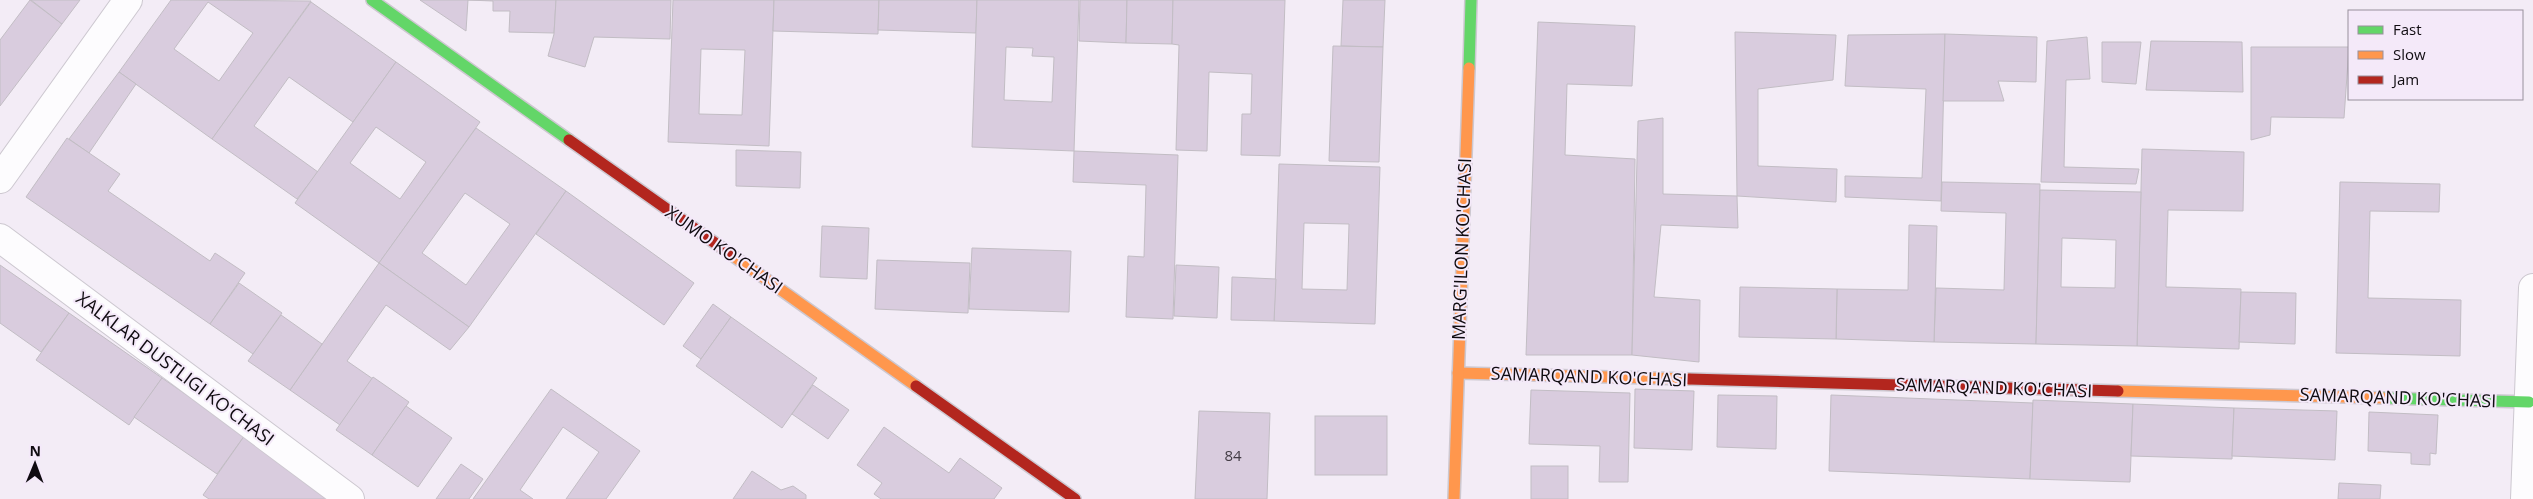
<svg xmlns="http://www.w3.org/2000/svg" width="2533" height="499" viewBox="0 0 2533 499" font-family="'Open Sans',sans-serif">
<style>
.building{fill:#d9ccde;stroke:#c2bdc4;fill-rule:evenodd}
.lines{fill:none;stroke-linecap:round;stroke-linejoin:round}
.street-casing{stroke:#cdc8d0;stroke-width:30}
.fast-casing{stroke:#cdc8d0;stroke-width:14}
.slow-casing{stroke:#cdc8d0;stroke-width:14}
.jam-casing{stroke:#cdc8d0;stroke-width:14}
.street{stroke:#fdfcfe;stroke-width:28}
.fast{stroke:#63d668;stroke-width:11}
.slow{stroke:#ff974d;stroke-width:11}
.jam{stroke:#b3261e;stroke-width:11}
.labels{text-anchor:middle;stroke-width:4;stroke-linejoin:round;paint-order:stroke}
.number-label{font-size:15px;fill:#423b44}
.street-label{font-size:18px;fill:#0f0b10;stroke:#f4e9f9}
</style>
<rect width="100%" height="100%" fill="#f3ecf6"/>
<g class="building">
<polygon points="30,0 62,24 0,106 0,40"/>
<polygon points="31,0 80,0 62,24"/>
<path d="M171,0l140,1 -99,138 -93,-67zM208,2l45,31 -34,48 -45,-32z"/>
<polygon points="420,0 468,0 466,31"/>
<polygon points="468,0 556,0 554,33 509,32 510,11 493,11 493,1"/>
<polygon points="556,0 671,0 670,39 594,37 585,67 548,56 554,34"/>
<path d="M673,0h101l-5,146 -101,-4zM701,49l44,1 -3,65 -43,-1z"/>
<polygon points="774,0 879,0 878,34 773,31"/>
<polygon points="879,0 977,0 976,33 878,30"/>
<path d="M977,0h102l-5,151 -102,-4zM1006,47l27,1 -1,8 22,1 -2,45 -48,-2z"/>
<polygon points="1080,0 1127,0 1126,43 1079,41"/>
<polygon points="1127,0 1173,0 1172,44 1126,43"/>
<polygon points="1173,0 1285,0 1280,156 1241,155 1242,114 1251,114 1252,74 1209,72 1207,151 1176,150 1179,45 1172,44"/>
<polygon points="1343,0 1385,0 1383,47 1341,46"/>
<polygon points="311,2 396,62 353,122 289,77 254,126 318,172 297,199 212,139"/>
<polygon points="1538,22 1635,26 1632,86 1567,84 1565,155 1635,159 1632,355 1526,355"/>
<polygon points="1735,32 1836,35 1833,80 1758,89 1758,166 1837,169 1836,202 1737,196"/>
<polygon points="1945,34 1941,201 1845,197 1845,176 1922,178 1926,89 1845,86 1848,35"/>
<polygon points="1945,34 2037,37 2036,82 1998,81 2004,101 1943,101"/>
<polygon points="2087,37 2090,79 2066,80 2064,167 2139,169 2136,184 2041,182 2047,41"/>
<polygon points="2151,41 2242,42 2243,92 2146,90"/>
<polygon points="2102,42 2141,42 2136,84 2102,82"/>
<polygon points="1333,46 1383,47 1379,162 1329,161"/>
<polygon points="2251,47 2349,47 2344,118 2271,117 2270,135 2251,140"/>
<path d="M396,62l84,60 -101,141 -84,-60zM376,127l50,35 -26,37 -50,-36z"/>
<polygon points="119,72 136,84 89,153 69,139"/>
<polygon points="1663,118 1663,194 1737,196 1738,228 1661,225 1654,297 1700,300 1699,362 1632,355 1638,121"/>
<path d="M476,128l90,63 -97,136 -90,-64zM465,193l45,31 -44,61 -44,-32z"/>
<polygon points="67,138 120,174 108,191 210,261 215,253 245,273 210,324 26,197"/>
<polygon points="2142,149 2244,152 2243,211 2168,210 2166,287 2241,289 2239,349 2137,346"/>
<polygon points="736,150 801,152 800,188 736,186"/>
<polygon points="1074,151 1178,155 1173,319 1126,317 1128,256 1144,257 1146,185 1073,182"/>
<path d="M1279,164l101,3 -5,157 -101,-3zM1304,223l45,1 -2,66 -45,-1z"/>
<polygon points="1942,182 2040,184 2036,344 1934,342 1936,288 2004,290 2006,213 1941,211"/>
<polygon points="2340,182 2440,184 2439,212 2370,211 2368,298 2461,300 2460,356 2336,353"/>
<path d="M2040,190l101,2 -4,154 -101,-2zM2062,238l54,2 -1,48 -54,-1z"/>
<polygon points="566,191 694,283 664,325 536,234"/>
<polygon points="1909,225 1937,226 1934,342 1836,339 1837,289 1908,290"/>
<polygon points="822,226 869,228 867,279 820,277"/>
<polygon points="972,248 1071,251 1069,312 969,309"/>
<polygon points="877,260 970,263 968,313 875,309"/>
<polygon points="379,263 469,327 450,350 386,305 347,361 373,379 340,425 290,390"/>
<polygon points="0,265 69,313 41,352 0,323"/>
<polygon points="1176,265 1219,267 1217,318 1174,316"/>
<polygon points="1232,277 1276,279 1274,321 1231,320"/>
<polygon points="239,283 282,313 253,354 210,324"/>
<polygon points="1740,287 1837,289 1836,339 1739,337"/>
<polygon points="2241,292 2296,293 2295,344 2239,342"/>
<polygon points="713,304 731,317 701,359 683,346"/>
<polygon points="69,313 162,378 129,425 36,360"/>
<polygon points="281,315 322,344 290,390 248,361"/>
<polygon points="731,317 817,378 782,428 696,366"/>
<polygon points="373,377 409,402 372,455 336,430"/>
<polygon points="162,378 245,435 217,474 134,417"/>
<polygon points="813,385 849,410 828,439 792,414"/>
<polygon points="551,389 640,451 606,499 566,499 599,452 563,427 520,490 533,499 473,499"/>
<polygon points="1635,389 1694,391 1692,450 1634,448"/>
<polygon points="1531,390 1630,393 1628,482 1599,482 1600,446 1529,444"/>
<polygon points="1718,395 1777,396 1776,449 1717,447"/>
<polygon points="1831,395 2033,403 2030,479 1829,471"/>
<polygon points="2033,400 2133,404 2130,482 2030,479"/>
<polygon points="2133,404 2234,408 2232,459 2131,456"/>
<polygon points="406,406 452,438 418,487 372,455"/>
<polygon points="2234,408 2337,411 2335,460 2232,456"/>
<polygon points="1199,411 1270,413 1267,499 1195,499"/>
<polygon points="2369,412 2438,415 2436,454 2430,453 2430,465 2411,464 2411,453 2368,451"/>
<rect x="1315" y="416" width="72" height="59"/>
<polygon points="884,427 949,473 960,458 1002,488 994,499 881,499 874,494 882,483 857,465"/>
<polygon points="245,435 330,494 326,499 209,499 203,495"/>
<polygon points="461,464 483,479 469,499 436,499"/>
<rect x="1531" y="466" width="37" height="33"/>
<polygon points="752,471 781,490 793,486 806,495 806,499 733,499"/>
<polygon points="2339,483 2381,485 2380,499 2338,499"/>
</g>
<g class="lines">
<g class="street-casing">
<g id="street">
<polyline points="0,179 128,0"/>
<polyline points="0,238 350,499"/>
<polyline points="2525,499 2533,288"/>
</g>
</g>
<g class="fast-casing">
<g id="fast">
<polyline points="372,0 569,140"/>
<polyline points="1469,68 1471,0"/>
<polyline points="2383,398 2529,402"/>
</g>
</g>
<g class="slow-casing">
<g id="slow">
<polyline points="732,255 916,386"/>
<polyline points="1458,373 1689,379"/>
<polyline points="2118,391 2383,398"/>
<polyline points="1454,499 1469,68"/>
</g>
</g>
<g class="jam-casing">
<g id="jam">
<polyline points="569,140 732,255"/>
<polyline points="1689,379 2118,391"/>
<polyline points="916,386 1075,499"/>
</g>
</g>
<use href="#street" class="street"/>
<use href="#fast" class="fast"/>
<use href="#slow" class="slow"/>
<use href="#jam" class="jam"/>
</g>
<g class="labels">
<g class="number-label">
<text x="1233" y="461">84</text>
</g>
<g class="street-label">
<text transform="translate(1462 249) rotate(-88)" y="6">MARG'ILON KO'CHASI</text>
<text transform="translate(724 250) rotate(35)" y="6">XUMO KO'CHASI</text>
<text transform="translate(175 369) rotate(37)" y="6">XALKLAR DUSTLIGI KO'CHASI</text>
<text transform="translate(1589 377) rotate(2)" y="6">SAMARQAND KO'CHASI</text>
<text transform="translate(1994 388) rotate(2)" y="6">SAMARQAND KO'CHASI</text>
<text transform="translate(2398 398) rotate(2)" y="6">SAMARQAND KO'CHASI</text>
</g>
</g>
<rect x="2348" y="10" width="175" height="90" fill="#f4e9f9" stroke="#98909c"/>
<rect x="2358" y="26" width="25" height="8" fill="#63d668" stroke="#98909c"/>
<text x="2393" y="35" font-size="15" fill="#0f0b10">Fast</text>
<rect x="2358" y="51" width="25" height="8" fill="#ff974d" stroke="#98909c"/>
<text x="2393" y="60" font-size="15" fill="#0f0b10">Slow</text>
<rect x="2358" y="76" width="25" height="8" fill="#b3261e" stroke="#98909c"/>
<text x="2393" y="85" font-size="15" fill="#0f0b10">Jam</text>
<g transform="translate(35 464) rotate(1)" stroke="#f4e9f9" stroke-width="4" paint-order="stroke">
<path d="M0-4L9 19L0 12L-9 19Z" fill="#0f0b10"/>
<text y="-8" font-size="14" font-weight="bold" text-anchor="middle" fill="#0f0b10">N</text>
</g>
</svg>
